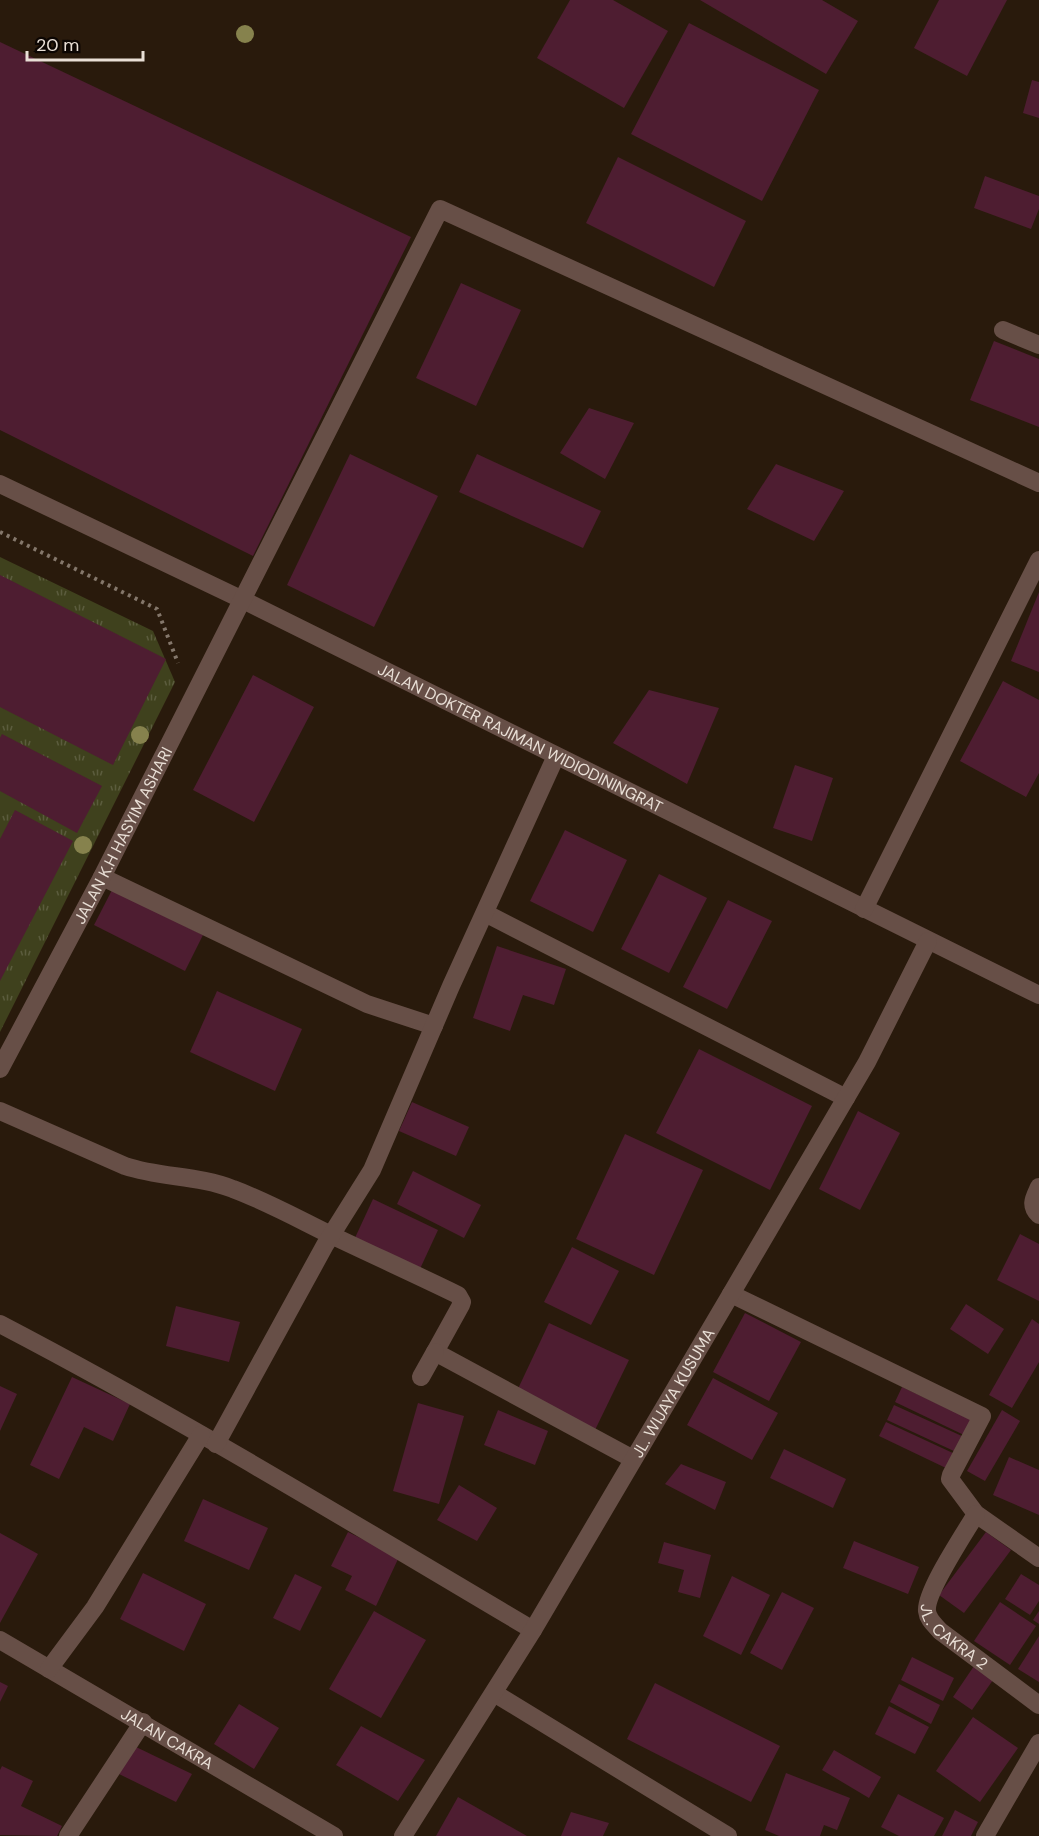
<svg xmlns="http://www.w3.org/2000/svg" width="1039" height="1836" viewBox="0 0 1039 1836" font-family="'DM Sans',sans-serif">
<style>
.grass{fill:url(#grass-tufts)}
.building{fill:#4e1d31}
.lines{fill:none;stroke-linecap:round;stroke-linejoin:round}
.path{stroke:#84776b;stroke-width:4;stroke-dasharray:3 4.5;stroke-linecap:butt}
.street{stroke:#674f47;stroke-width:18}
.tree{fill:#86824d}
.labels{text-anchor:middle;stroke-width:5;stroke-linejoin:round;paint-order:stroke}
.street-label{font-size:16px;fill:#e9dfd6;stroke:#0c0603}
</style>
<defs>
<pattern id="grass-tufts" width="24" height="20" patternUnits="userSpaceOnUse" patternTransform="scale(1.5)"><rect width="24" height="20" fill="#3f411d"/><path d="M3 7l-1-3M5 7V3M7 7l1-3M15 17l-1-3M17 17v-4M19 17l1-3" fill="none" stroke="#5b5c3d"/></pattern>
</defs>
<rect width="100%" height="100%" fill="#291a0c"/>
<polygon class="grass" points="0,557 153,631 175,682 0,1032"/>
<g class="building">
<polygon points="570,0 613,0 668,31 624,108 537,58"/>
<polygon points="700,0 822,0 858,21 826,74"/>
<polygon points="939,0 1007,0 967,76 914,48"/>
<polygon points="689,23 819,90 762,201 631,134"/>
<polygon points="0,42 411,237 253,556 0,430"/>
<polygon points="1032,80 1039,82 1039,118 1023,113"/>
<polygon points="618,157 746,221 714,287 586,223"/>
<polygon points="985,176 1039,196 1039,209 1031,229 974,208"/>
<polygon points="461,283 521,310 476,406 416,378"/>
<polygon points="994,341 1039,359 1039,427 970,400"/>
<polygon points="589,408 634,423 605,479 560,453"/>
<polygon points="350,454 438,496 374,627 287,585"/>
<polygon points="477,454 601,511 583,548 459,492"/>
<polygon points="776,464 844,491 814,541 747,509"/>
<polygon points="0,575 166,659 113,765 0,707"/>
<polygon points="1039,592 1039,672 1011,661"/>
<polygon points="253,675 314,707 254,822 193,790"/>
<polygon points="1003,681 1039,700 1039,773 1026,797 960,761"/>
<polygon points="649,690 719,708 687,784 613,743"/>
<polygon points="2,734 102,786 77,833 0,791 0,738"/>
<polygon points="795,765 833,778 812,841 773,828"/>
<polygon points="15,810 73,841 0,981 0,839"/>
<polygon points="565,830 627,860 593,932 530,901"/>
<polygon points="659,874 707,898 669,973 621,949"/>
<polygon points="112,890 203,935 185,971 94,925"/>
<polygon points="728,900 772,921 727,1009 683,987"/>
<polygon points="497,946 566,969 554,1005 523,995 510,1031 473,1018"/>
<polygon points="217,991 302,1029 275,1091 190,1052"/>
<polygon points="699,1049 812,1106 770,1190 656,1133"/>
<polygon points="412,1102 469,1127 456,1156 399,1131"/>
<polygon points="858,1111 900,1133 860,1210 819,1189"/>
<polygon points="625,1134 703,1170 654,1275 576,1239"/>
<polygon points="413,1171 481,1205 464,1238 397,1204"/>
<polygon points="373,1199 438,1230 419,1271 354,1240"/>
<polygon points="1020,1234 1039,1244 1039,1301 997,1280"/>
<polygon points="572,1247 619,1271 591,1325 544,1302"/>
<polygon points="966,1304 1004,1329 988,1354 950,1329"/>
<polygon points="176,1306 240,1322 229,1362 166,1346"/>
<polygon points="745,1313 801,1342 769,1401 713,1372"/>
<polygon points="1032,1319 1039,1324 1039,1362 1012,1408 989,1395"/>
<polygon points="549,1323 629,1360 595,1430 516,1393"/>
<polygon points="72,1377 130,1404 113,1441 84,1427 59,1479 30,1465"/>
<polygon points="713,1378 778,1413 752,1460 687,1425"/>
<polygon points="0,1386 17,1394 0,1431"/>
<polygon points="902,1387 972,1420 964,1435 895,1402"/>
<polygon points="418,1403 464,1416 439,1504 393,1491"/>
<polygon points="894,1405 964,1437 956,1452 887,1420"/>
<polygon points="498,1410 548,1431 535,1465 484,1445"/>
<polygon points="1002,1410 1020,1421 985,1481 967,1471"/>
<polygon points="886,1422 955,1454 948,1469 879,1436"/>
<polygon points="784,1449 846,1479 833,1508 770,1478"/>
<polygon points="1009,1457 1039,1470 1039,1515 993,1495"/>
<polygon points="681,1464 726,1482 715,1510 665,1484"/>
<polygon points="459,1485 497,1508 477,1541 437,1520"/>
<polygon points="203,1499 268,1528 249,1570 184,1541"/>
<polygon points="348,1532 399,1557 376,1606 345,1590 352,1576 331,1566"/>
<polygon points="986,1532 1011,1550 964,1613 939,1595"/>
<polygon points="0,1533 38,1554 0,1623"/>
<polygon points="854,1541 919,1567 908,1594 843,1568"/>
<polygon points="664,1542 711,1555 700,1598 678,1592 684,1570 658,1563"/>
<polygon points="143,1573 206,1604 184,1651 120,1619"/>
<polygon points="295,1574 322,1587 300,1631 273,1618"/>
<polygon points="1021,1574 1039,1585 1039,1601 1030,1615 1005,1599"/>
<polygon points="732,1576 770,1595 741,1655 703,1636"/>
<polygon points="782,1592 814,1608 782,1670 750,1653"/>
<polygon points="1000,1602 1036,1626 1010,1665 974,1641"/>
<polygon points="374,1611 426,1640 381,1718 329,1689"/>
<polygon points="1039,1611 1039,1624 1033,1620"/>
<polygon points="1039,1636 1039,1682 1018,1669"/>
<polygon points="912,1657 954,1678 943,1701 901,1680"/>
<polygon points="974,1666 993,1680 972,1710 953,1697"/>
<polygon points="0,1682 8,1686 0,1702"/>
<polygon points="655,1683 780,1746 751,1802 627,1739"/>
<polygon points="899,1684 940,1705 931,1724 890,1702"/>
<polygon points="239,1704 279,1728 254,1769 214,1744"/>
<polygon points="889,1706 929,1727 915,1754 875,1734"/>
<polygon points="973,1717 1018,1748 980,1802 936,1771"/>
<polygon points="361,1726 425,1760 398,1801 336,1765"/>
<polygon points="134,1746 192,1774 176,1802 119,1774"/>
<polygon points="834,1750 881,1777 869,1798 822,1770"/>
<polygon points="2,1766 33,1781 21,1806 62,1826 57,1836 0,1835 0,1770"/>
<polygon points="786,1773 850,1798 837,1830 824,1825 820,1836 779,1836 765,1830"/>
<polygon points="898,1794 944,1818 934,1836 899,1836 881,1827"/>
<polygon points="458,1797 527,1836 436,1836"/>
<polygon points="955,1810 978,1822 971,1836 942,1836"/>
<polygon points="571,1812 609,1823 603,1836 561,1836"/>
</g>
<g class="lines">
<polyline class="path" points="0,532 157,609 178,663"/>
<g class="street">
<polyline points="1003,330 1039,345"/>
<path id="s1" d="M0,484l243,116 796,395"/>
<polyline points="102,877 367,1004 434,1026"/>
<polyline points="864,909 1039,560"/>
<polyline points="485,913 846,1098"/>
<path id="s2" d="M0,1069l102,-192 338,-668 599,274"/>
<path d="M0,1111l125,55c36,12 73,9 108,23 35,13 67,31 100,47 42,20 84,39 125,59l4,7 -1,3 -26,47 198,107"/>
<path d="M1039,1187c-5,11 -10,18 0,28"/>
<polyline points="731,1294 982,1416 951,1475 950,1479 976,1514 1039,1558"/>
<path d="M0,1324c182,95 357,202 533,306"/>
<polyline points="421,1377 435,1352"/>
<polyline points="216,1444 325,1245 372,1170 451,986 556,756"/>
<path id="s3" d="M976,1514c-11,19 -51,78 -49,97 1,9 8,14 13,20l99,74"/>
<path id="s4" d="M0,1640l334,196"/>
<polyline points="49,1669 95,1607 201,1435"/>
<polyline points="494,1693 728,1836"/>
<polyline points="68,1836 143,1722"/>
<path id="s5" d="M403,1836l130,-206 198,-336 136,-232 61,-121"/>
<polyline points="985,1836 1039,1743"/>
</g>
</g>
<g class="tree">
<circle cx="245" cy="34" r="9"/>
<circle cx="140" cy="735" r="9"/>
<circle cx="83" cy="845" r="9"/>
</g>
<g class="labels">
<g class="street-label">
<text dy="6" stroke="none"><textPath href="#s1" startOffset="579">JALAN DOKTER RAJIMAN WIDIODININGRAT</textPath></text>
<text dy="6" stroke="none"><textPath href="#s2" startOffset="264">JALAN K.H HASYIM ASHARI</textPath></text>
<text dy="6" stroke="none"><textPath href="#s5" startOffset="519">JL. WIJAYA KUSUMA</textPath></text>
<text dy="6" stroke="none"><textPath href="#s3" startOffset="147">JL. CAKRA 2</textPath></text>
<text dy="6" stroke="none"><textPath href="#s4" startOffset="194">JALAN CAKRA</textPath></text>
</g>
</g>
<path d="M27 51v9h116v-9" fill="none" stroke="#e9dfd6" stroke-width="3"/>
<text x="36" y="51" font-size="18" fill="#e9dfd6" stroke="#0c0603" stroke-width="4.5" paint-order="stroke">20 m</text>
</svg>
